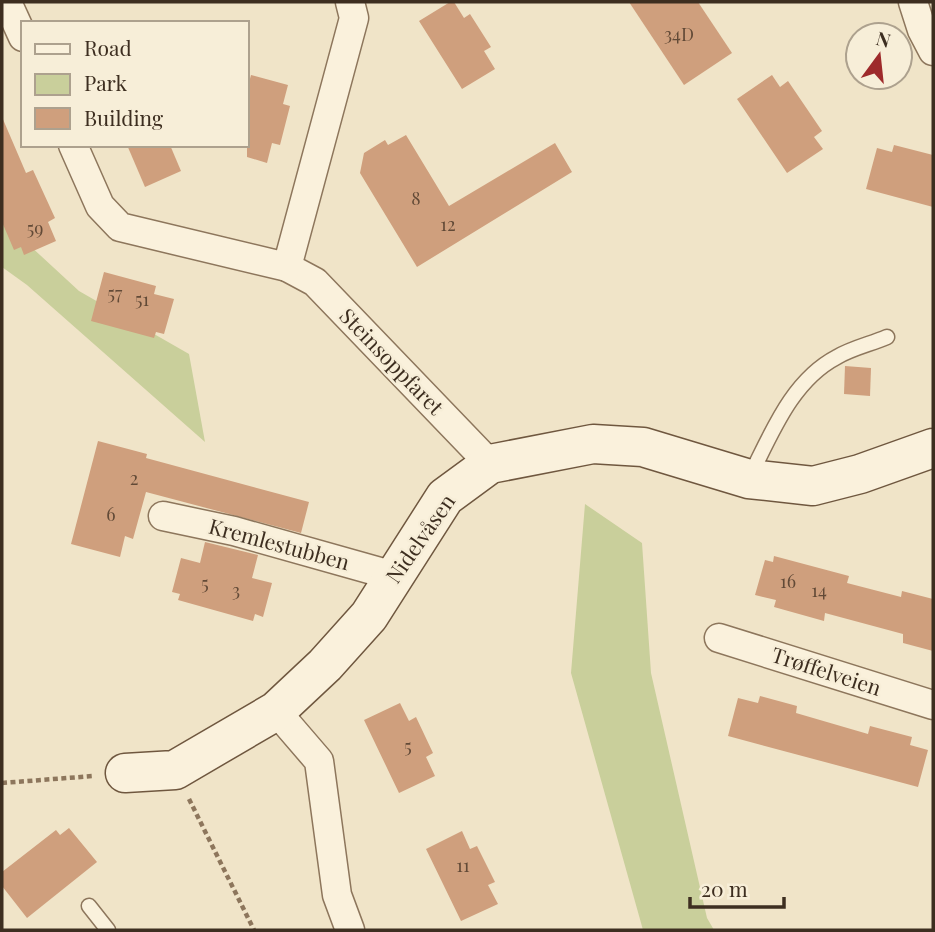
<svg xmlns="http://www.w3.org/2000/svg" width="935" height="932" viewBox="0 0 935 932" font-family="'Playfair Display',serif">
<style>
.green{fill:#c9cf9b}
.building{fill:#cf9f7d}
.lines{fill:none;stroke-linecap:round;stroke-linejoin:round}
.lane-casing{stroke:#8d765c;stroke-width:17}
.street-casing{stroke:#8d765c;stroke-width:31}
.secondary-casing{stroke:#6f573f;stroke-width:41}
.path{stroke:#8d765c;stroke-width:4.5;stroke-dasharray:5 3.5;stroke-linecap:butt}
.lane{stroke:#faf1dc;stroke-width:14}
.street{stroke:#faf1dc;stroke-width:28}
.secondary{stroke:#faf1dc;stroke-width:38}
.labels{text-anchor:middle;stroke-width:5;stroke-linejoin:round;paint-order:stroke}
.number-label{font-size:18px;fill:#624a37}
.street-label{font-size:21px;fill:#3d2e20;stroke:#f7eed8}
</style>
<rect width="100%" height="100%" fill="#f0e4c8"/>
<g class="green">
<polygon points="2,220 79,291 189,354 205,442 27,285 2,267"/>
<polygon points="585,504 642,543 651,673 707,918 714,930 643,930 571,673"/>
</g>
<g class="building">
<polygon points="450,2 454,2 464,18 470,14 491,47 484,51 495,69 462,89 419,21"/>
<polygon points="629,2 698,2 732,53 684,85"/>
<polygon points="251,75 288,85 283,104 290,106 280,145 272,143 267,163 247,157 247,90"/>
<polygon points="772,75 780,87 788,81 822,131 814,137 823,149 787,173 737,99"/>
<polygon points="2,117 26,173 33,170 55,218 48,222 56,241 24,255 21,247 14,250 2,222"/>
<polygon points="406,135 449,206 555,143 572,172 417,267 360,173 364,153 385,140 388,145"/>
<polygon points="127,145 170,145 181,171 145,187"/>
<polygon points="894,145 933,155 933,207 866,189 877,148 892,152"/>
<polygon points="104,272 156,286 154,294 174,299 164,334 156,332 154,338 91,321"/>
<polygon points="845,366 871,368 870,396 844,394"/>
<polygon points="98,441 147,454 146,458 309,502 301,533 146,492 133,539 125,536 120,557 71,544"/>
<polygon points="205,542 258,555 252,578 272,583 263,617 255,614 253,621 178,600 180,594 172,592 181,558 200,563"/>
<polygon points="774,556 849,576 847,583 901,597 902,591 933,599 933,651 903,643 903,634 825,613 824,621 774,607 776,600 755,595 765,560 773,562"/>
<polygon points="760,696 797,706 796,713 868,734 870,726 912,737 910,745 928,750 918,787 728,736 738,698 758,703"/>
<polygon points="400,703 409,721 416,717 433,753 426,757 435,776 399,793 364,720"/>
<polygon points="69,828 97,862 27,918 2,886 2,872 56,830 60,835"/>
<polygon points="462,831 470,849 477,846 495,882 488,885 498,904 461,921 426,849"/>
</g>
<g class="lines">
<g class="lane-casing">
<g id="lane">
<path d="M749,478c22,-43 42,-97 88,-121 15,-9 34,-13 50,-20"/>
<polyline points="89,906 108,930"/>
</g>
</g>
<g class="street-casing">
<g id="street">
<polyline points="7,2 23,37"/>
<polyline points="350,2 354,18 287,267 315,282 490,464"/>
<polyline points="913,2 922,30 933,51"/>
<polyline points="73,145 100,206 120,227 287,267"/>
<polyline points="163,516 234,531 394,576"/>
<polyline points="719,638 933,705"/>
<polyline points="276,711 319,761 337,895 350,930"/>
</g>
</g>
<g class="secondary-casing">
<polyline id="secondary" points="125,773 175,770 276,711 325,665 369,616 445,497 490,464 593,444 643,447 749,479 813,486 860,474 933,448"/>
</g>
<g class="path">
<polyline points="2,783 93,776"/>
<polyline points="189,799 254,930"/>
</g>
<use href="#lane" class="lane"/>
<use href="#street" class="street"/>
<use href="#secondary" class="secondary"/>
</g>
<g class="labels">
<g class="number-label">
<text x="679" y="41">34D</text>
<text x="416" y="205">8</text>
<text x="448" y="231">12</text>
<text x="35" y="235">59</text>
<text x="115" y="300">57</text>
<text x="142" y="306">51</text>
<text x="134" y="485">2</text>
<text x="111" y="521">6</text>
<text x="788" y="588">16</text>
<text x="205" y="590">5</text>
<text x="236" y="597">3</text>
<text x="819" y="597">14</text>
<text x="408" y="753">5</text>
<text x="463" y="872">11</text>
</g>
<g class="street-label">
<text transform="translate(391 362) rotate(46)" y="7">Steinsoppfaret</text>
<text transform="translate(421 539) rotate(-55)" y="7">Nidelvåsen</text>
<text transform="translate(279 545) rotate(15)" y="7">Kremlestubben</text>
<text transform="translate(826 672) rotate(18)" y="7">Trøffelveien</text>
</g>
</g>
<rect width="935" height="932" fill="none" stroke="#3d2e20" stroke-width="7"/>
<rect x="21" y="21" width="228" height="126" fill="#f7eed8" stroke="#ada18e" stroke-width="2"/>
<rect x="35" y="44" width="35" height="10" fill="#faf1dc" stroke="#ada18e" stroke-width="2"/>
<text x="84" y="56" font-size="21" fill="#3d2e20">Road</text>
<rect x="35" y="74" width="35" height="21" fill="#c9cf9b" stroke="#ada18e" stroke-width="2"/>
<text x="84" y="91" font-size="21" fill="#3d2e20">Park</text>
<rect x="35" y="108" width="35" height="21" fill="#cf9f7d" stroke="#ada18e" stroke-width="2"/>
<text x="84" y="126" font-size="21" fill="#3d2e20">Building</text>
<g transform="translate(879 56) rotate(15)"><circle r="33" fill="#f7eed8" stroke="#ada18e" stroke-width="2"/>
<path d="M0-5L12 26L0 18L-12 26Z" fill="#9e2a2b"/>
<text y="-10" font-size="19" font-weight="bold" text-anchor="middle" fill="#3d2e20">N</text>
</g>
<path d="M690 897v10h94v-10" fill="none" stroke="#3d2e20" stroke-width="3.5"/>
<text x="701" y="897" font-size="21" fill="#3d2e20" stroke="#f7eed8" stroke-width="5" paint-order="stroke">20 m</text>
</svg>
